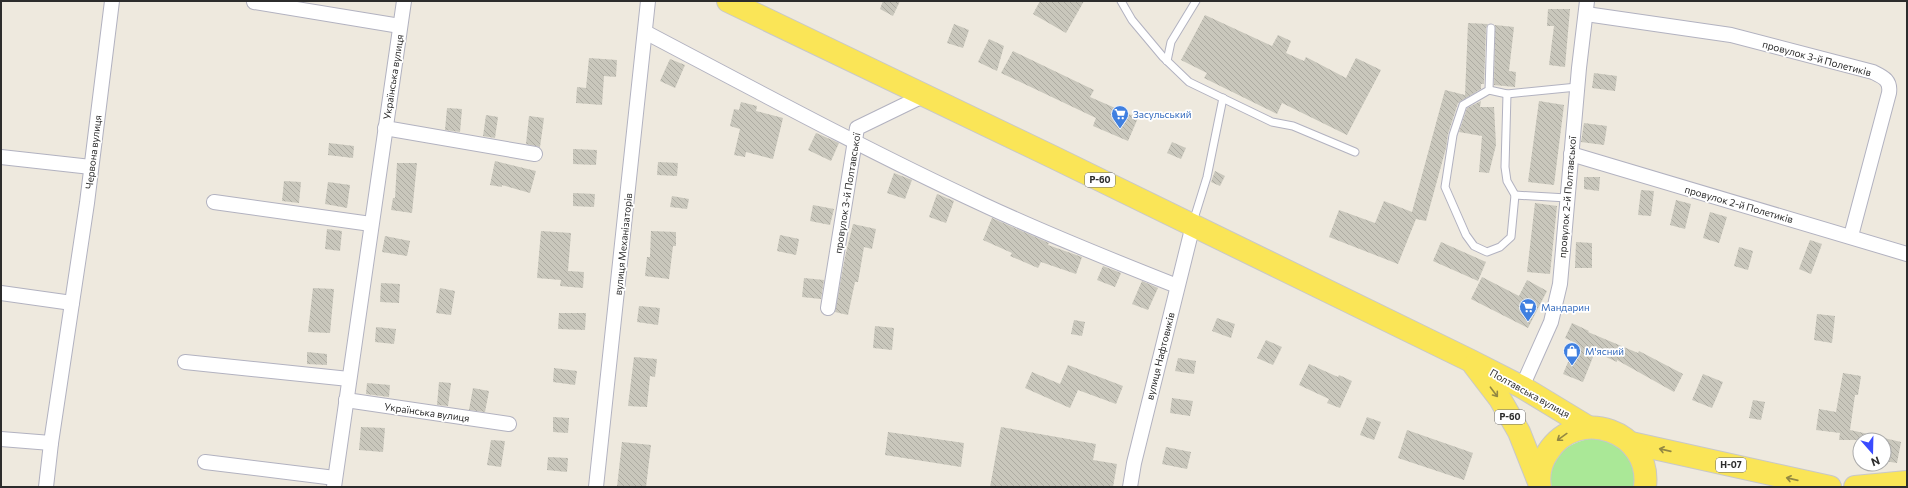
<svg xmlns="http://www.w3.org/2000/svg" width="1908" height="488" viewBox="0 0 1908 488" font-family="Commissioner,sans-serif">
<style>
.grass{fill:#aae897}
.building{fill:url(#building-back-hatch)}
.lines{fill:none;stroke-linecap:round;stroke-linejoin:round}
.lane-casing{stroke:#b2b2c0;stroke-width:9}
.street-casing{stroke:#b2b2c0;stroke-width:16}
.primary-casing{stroke:#c8c8c8;stroke-width:24}
.lane{stroke:#fff;stroke-width:7}
.street{stroke:#fff;stroke-width:14}
.primary{stroke:#fae557;stroke-width:22}
.oneway{stroke:#938842}
.labels{text-anchor:middle;stroke-width:3.5;stroke-linejoin:round;paint-order:stroke}
.shield{fill:#fff;stroke:#6b6b6b;stroke-width:1}
.shield-label{font-size:9px;font-weight:bold;fill:#2c2c2c}
.street-label{font-size:10px;fill:#2c2c2c;stroke:#fff}
.shop-label{font-size:10px;fill:#366cbe;stroke:#fff;text-anchor:start}
</style>
<defs>
<pattern id="building-back-hatch" width="6" height="6" patternUnits="userSpaceOnUse"><rect width="6" height="6" fill="#c9c7bc"/><path d="M-1 5l2 2M0 0l6 6M5-1l2 2" fill="none" stroke="#adaba2"/></pattern>
</defs>
<rect width="100%" height="100%" fill="#eee9de"/>
<path class="grass" d="M1593,438c15,2 33,8 39,23 3,8 3,18 4,26h-85c-3,-30 15,-44 42,-49z"/>
<g class="building">
<polygon points="883,1 900,1 893,16 880,9"/>
<polygon points="1040,1 1084,1 1066,33 1033,14"/>
<polygon points="1548,9 1570,9 1565,67 1549,65 1554,26 1547,26"/>
<polygon points="1205,15 1272,46 1278,35 1291,41 1286,53 1304,61 1306,57 1346,78 1356,58 1381,70 1347,135 1282,103 1277,114 1204,78 1207,73 1181,60"/>
<polygon points="1468,23 1488,24 1486,28 1484,84 1481,84 1481,89 1458,103 1448,134 1446,148 1426,221 1416,219 1398,264 1329,237 1339,210 1375,223 1384,201 1412,212 1445,90 1465,95"/>
<polygon points="954,24 969,30 963,48 947,43"/>
<polygon points="1495,25 1514,27 1509,71 1516,72 1515,87 1494,85"/>
<polygon points="989,39 1004,46 997,71 978,62"/>
<polygon points="1013,51 1094,90 1090,97 1138,118 1128,141 1093,126 1096,118 1001,73"/>
<polygon points="589,58 617,60 616,77 604,76 602,105 576,103 577,87 586,88"/>
<polygon points="670,59 685,65 675,88 660,81"/>
<polygon points="1594,73 1617,76 1615,91 1592,88"/>
<polygon points="1481,101 1480,107 1494,107 1496,145 1489,173 1479,172 1482,136 1459,132 1467,108"/>
<polygon points="1539,101 1564,105 1554,185 1528,182"/>
<polygon points="741,102 757,106 756,111 783,118 773,159 746,152 745,157 734,155 740,129 730,126 734,109 739,110"/>
<polygon points="447,108 462,109 460,132 445,130"/>
<polygon points="486,115 498,117 495,138 483,136"/>
<polygon points="529,116 544,118 540,147 526,144"/>
<polygon points="1584,123 1607,126 1604,145 1581,142"/>
<polygon points="816,133 839,143 831,161 808,150"/>
<polygon points="1172,142 1186,148 1181,159 1167,153"/>
<polygon points="329,143 354,146 353,158 328,155"/>
<polygon points="573,149 597,150 596,165 573,164"/>
<polygon points="495,161 536,171 530,193 502,185 502,187 490,185"/>
<polygon points="658,162 678,163 677,176 657,175"/>
<polygon points="397,163 417,163 412,213 391,210 393,198 395,198"/>
<polygon points="1215,171 1225,176 1220,186 1211,182"/>
<polygon points="894,173 912,180 905,199 887,193"/>
<polygon points="1584,177 1600,177 1599,191 1584,189"/>
<polygon points="284,181 301,182 299,203 282,201"/>
<polygon points="328,182 350,185 347,208 325,204"/>
<polygon points="1641,190 1654,191 1651,216 1638,215"/>
<polygon points="573,193 595,194 594,207 573,206"/>
<polygon points="937,194 954,201 946,223 929,217"/>
<polygon points="672,196 689,199 687,209 670,207"/>
<polygon points="1676,200 1691,204 1685,229 1670,225"/>
<polygon points="1535,203 1557,206 1550,274 1527,272"/>
<polygon points="813,205 834,209 830,225 810,221"/>
<polygon points="1710,212 1727,217 1719,243 1703,238"/>
<polygon points="992,218 1049,243 1048,245 1082,257 1076,274 1041,262 1038,268 1010,256 1012,253 983,240"/>
<polygon points="853,224 876,229 872,249 864,247 858,282 855,282 848,315 835,312 845,257"/>
<polygon points="327,229 342,231 340,251 325,249"/>
<polygon points="541,231 571,233 568,271 584,272 583,288 560,286 561,280 537,278"/>
<polygon points="651,231 676,232 676,246 673,246 669,279 645,276 647,257 650,257"/>
<polygon points="780,235 799,239 796,255 777,251"/>
<polygon points="385,236 410,241 407,256 382,252"/>
<polygon points="1810,240 1822,244 1811,274 1799,269"/>
<polygon points="1441,242 1486,262 1478,281 1433,261"/>
<polygon points="1576,242 1592,243 1592,268 1575,268"/>
<polygon points="1739,247 1753,251 1748,270 1734,266"/>
<polygon points="1103,266 1121,273 1115,287 1097,280"/>
<polygon points="1482,277 1519,296 1527,280 1547,291 1528,328 1471,299"/>
<polygon points="804,278 824,280 821,299 802,297"/>
<polygon points="1142,281 1158,288 1148,310 1132,304"/>
<polygon points="381,283 400,284 399,303 380,302"/>
<polygon points="313,288 334,289 330,333 308,332"/>
<polygon points="440,288 455,291 451,315 436,313"/>
<polygon points="639,306 660,308 658,325 637,322"/>
<polygon points="559,313 586,313 585,330 558,329"/>
<polygon points="1817,314 1835,316 1832,343 1814,340"/>
<polygon points="1217,318 1235,324 1231,338 1212,331"/>
<polygon points="1074,320 1085,322 1082,336 1071,334"/>
<polygon points="1572,323 1589,331 1588,332 1638,353 1639,351 1683,374 1674,392 1617,360 1617,362 1595,352 1583,382 1563,374 1576,343 1565,338"/>
<polygon points="875,326 894,328 892,350 873,348"/>
<polygon points="376,327 396,329 394,344 375,342"/>
<polygon points="1266,340 1282,347 1273,365 1257,358"/>
<polygon points="307,352 327,354 327,365 307,364"/>
<polygon points="634,357 657,359 655,377 650,376 647,407 628,406"/>
<polygon points="1178,358 1196,361 1194,374 1175,371"/>
<polygon points="1309,364 1338,377 1339,375 1352,381 1340,408 1327,403 1329,399 1299,385"/>
<polygon points="1068,365 1123,386 1116,404 1078,390 1070,408 1025,388 1032,372 1060,384"/>
<polygon points="554,368 577,371 575,385 553,382"/>
<polygon points="1843,373 1861,376 1858,395 1855,395 1850,430 1873,435 1872,440 1839,440 1840,433 1816,430 1819,409 1836,412"/>
<polygon points="1703,374 1723,382 1712,408 1692,400"/>
<polygon points="439,382 451,383 448,406 437,405"/>
<polygon points="367,383 390,385 389,397 366,394"/>
<polygon points="473,388 489,391 485,412 469,410"/>
<polygon points="1172,398 1193,401 1190,416 1170,413"/>
<polygon points="1753,400 1765,402 1761,420 1749,418"/>
<polygon points="553,417 569,418 568,433 553,432"/>
<polygon points="1367,417 1381,422 1374,440 1360,435"/>
<polygon points="361,427 385,428 383,452 359,450"/>
<polygon points="1001,427 1096,444 1093,460 1117,464 1113,487 990,487"/>
<polygon points="1407,430 1473,453 1464,480 1398,458"/>
<polygon points="888,432 964,443 961,467 885,455"/>
<polygon points="1884,438 1901,442 1897,463 1884,461"/>
<polygon points="491,440 505,441 501,467 487,465"/>
<polygon points="622,442 651,445 646,487 617,487"/>
<polygon points="1166,447 1191,452 1187,469 1162,464"/>
<polygon points="548,457 568,458 567,472 547,470"/>
</g>
<g class="lines">
<g class="lane-casing">
<g id="lane">
<polyline points="1121,1 1132,20 1163,57 1189,82 1272,122 1293,126 1355,152"/>
<polyline points="1491,28 1489,90 1463,105 1453,135 1445,187 1466,235 1474,246 1487,252 1500,247 1511,237 1515,195 1507,181 1505,167 1507,94"/>
<polyline points="1167,61 1171,42 1196,1"/>
<polyline points="1489,90 1507,94 1577,87"/>
<polyline points="1515,195 1567,198"/>
<polyline points="1193,222 1207,177 1223,98"/>
</g>
</g>
<g class="street-casing">
<g id="street">
<polyline points="254,2 400,26"/>
<path d="M1586,14l145,21 142,37c10,5 18,8 16,21l-38,143"/>
<path d="M645,32c112,59 223,119 337,172 64,30 129,56 195,82"/>
<polyline points="385,128 535,154"/>
<polyline points="1571,154 1907,254"/>
<polyline points="1,157 91,167"/>
<polyline points="214,202 371,224"/>
<polyline points="1,293 72,303"/>
<polyline points="828,308 857,128 925,95"/>
<polyline points="185,362 349,379"/>
<polyline points="1522,387 1551,322 1560,284 1579,68 1587,1"/>
<polyline points="346,400 509,424"/>
<polyline points="1,439 51,443"/>
<polyline points="205,462 335,478"/>
<polyline points="46,487 51,443 87,203 112,1"/>
<polyline points="334,487 404,1"/>
<polyline points="596,487 648,1"/>
<polyline points="1130,487 1134,463 1193,225"/>
</g>
</g>
<g class="primary-casing">
<g id="primary">
<polyline points="728,1 1053,157 1471,361 1522,387 1588,427"/>
<polyline points="1474,365 1500,399 1519,432 1538,480"/>
<polyline points="1631,443 1830,487"/>
<path d="M1540,487c-2,-12 1,-25 8,-35 30,-47 104,-21 97,35"/>
<polyline points="1855,487 1907,482"/>
</g>
</g>
<use href="#lane" class="lane"/>
<use href="#street" class="street"/>
<use href="#primary" class="primary"/>
</g>
<defs><path id="oneway-shaft" d="M-6 0H5M1.5-3L5.5 0L1.5 3" fill="none" stroke-width="1.6" stroke-linecap="round" stroke-linejoin="round"/></defs>
<g class="oneway">
<use href="#oneway-shaft" transform="translate(1494 392) rotate(53)"/>
<use href="#oneway-shaft" transform="translate(1562 437) rotate(144)"/>
<use href="#oneway-shaft" transform="translate(1665 450) rotate(-167)"/>
<use href="#oneway-shaft" transform="translate(1792 479) rotate(-167)"/>
</g>
<defs>
<g id="supermarket-pin" transform="scale(0.9)"><path d="M0 17L-7.5 6A9.5 9.5 0 1 1 7.5 6Z" fill="#3f7fe0" stroke="#fff"/><path d="M-6-5.5h2.5l.6 2H6L4.5 2H-2.5L-4.4-4H-6ZM-1.5 3.2a1.3 1.3 0 1 0 .1 0ZM3 3.2a1.3 1.3 0 1 0 .1 0Z" fill="#fff"/></g>
<g id="shop-pin" transform="scale(0.9)"><path d="M0 17L-7.5 6A9.5 9.5 0 1 1 7.5 6Z" fill="#3f7fe0" stroke="#fff"/><path d="M-5-2.5h2.3a2.7 3.5 0 0 1 5.4 0H5L5.5 6h-11ZM-1.5-2.5h3a1.5 2.3 0 0 0-3 0Z" fill="#fff"/></g>
</defs>
<g fill-rule="evenodd">
<use href="#supermarket-pin" x="1120" y="114"/>
<use href="#supermarket-pin" x="1528" y="307"/>
<use href="#shop-pin" x="1572" y="351"/>
</g>
<g class="labels">
<g class="shield">
<rect x="1085" y="173" width="30" height="14" rx="3"/>
<rect x="1495" y="410" width="30" height="14" rx="3"/>
<rect x="1716" y="458" width="30" height="14" rx="3"/>
</g>
<g class="shield-label">
<text x="1100" y="183">Р-60</text>
<text x="1510" y="420">Р-60</text>
<text x="1731" y="468">Н-07</text>
</g>
<g class="street-label">
<text transform="translate(1817 58) rotate(15)" y="4">провулок 3-й Полетиків</text>
<text transform="translate(393 77) rotate(-81)" y="4">Українська вулиця</text>
<text transform="translate(93 152) rotate(-83)" y="4">Червона вулиця</text>
<text transform="translate(847 193) rotate(-81)" y="4">провулок 3-й Полтавської</text>
<text transform="translate(1567 197) rotate(-85)" y="4">провулок 2-й Полтавської</text>
<text transform="translate(1739 204) rotate(16)" y="4">провулок 2-й Полетиків</text>
<text transform="translate(623 244) rotate(-84)" y="4">вулиця Механізаторів</text>
<text transform="translate(1160 356) rotate(-76)" y="4">вулиця Нафтовиків</text>
<text transform="translate(1530 393) rotate(29)" y="4">Полтавська вулиця</text>
<text transform="translate(427 412) rotate(8)" y="4">Українська вулиця</text>
</g>
<g class="shop-label">
<text x="1133" y="118">Засульський</text>
<text x="1541" y="311">Мандарин</text>
<text x="1585" y="355">М'ясний</text>
</g>
</g>
<rect width="1908" height="488" fill="none" stroke="#2c2c2c" stroke-width="4"/>
<g transform="translate(1872 452) rotate(160)"><circle r="19" fill="#ffffff" stroke="#ababab"/>
<path d="M0-3L7 15L0 10L-7 15Z" fill="#3a4bff"/>
<text y="-6" font-size="11" font-weight="bold" text-anchor="middle" fill="#2c2c2c">N</text>
</g>
</svg>
